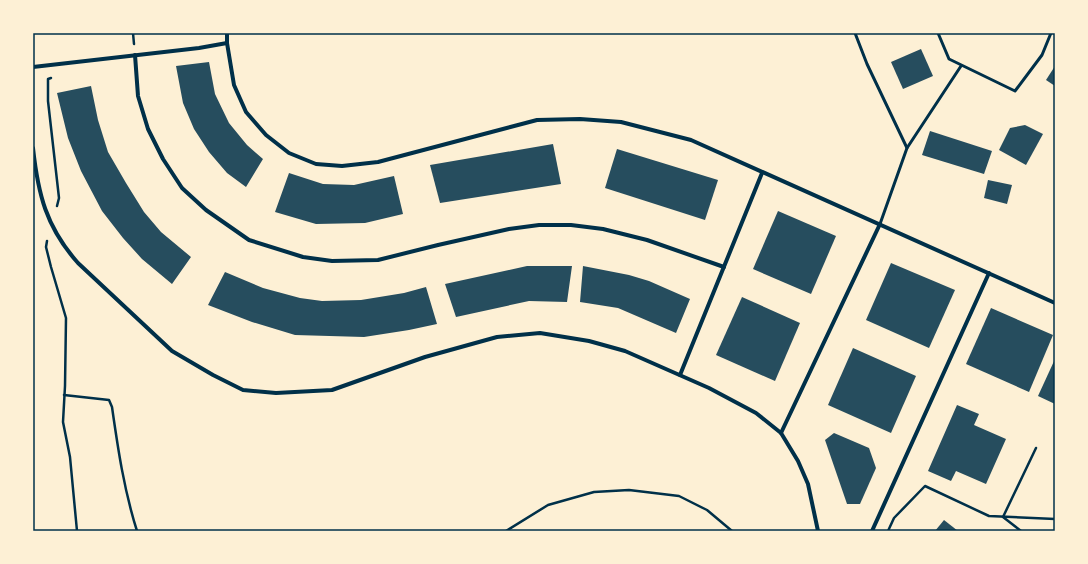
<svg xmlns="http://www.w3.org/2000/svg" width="1088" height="564" viewBox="0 0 1088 564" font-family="Signika,sans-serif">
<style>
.building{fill:#264d5e}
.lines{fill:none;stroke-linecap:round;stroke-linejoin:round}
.path{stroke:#003049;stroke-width:2.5}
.service{stroke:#003049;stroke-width:3}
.minor{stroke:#003049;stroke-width:4}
.neatline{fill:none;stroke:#003049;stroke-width:1.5}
</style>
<rect width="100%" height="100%" fill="#fdf0d5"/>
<g class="building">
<polygon points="921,49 933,76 903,89 891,62"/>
<polygon points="209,62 215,94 229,123 247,145 263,159 246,187 227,173 209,152 194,129 183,103 176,66"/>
<polygon points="1055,66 1055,86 1046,80"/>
<polygon points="91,86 98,120 108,152 126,183 144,212 161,232 191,257 172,284 142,259 123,238 102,211 81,171 68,138 57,93"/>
<polygon points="1025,125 1043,134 1026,165 999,150 1010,128"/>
<polygon points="930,131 992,151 984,174 922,155"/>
<polygon points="553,144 561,184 440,203 430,165"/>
<polygon points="617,149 718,180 705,220 605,188"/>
<polygon points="289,173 323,184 354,185 394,176 403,214 365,223 316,224 275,212"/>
<polygon points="988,180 1012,185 1007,204 984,198"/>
<polygon points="778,211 836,236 811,294 753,269"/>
<polygon points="891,263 955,290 929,348 866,320"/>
<polygon points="527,266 572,266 567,302 529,301 456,317 445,284"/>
<polygon points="583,266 629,275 649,281 690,299 676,333 618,308 580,302"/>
<polygon points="225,272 263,288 300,298 322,301 361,300 404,293 426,287 437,324 409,330 364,337 295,335 252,322 208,305"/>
<polygon points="742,297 800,323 775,381 716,355"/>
<polygon points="991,308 1053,335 1029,392 966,364"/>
<polygon points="853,348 916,376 891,433 828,405"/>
<polygon points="1055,359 1055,404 1038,396"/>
<polygon points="957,405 979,414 974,425 1006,439 986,484 956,471 951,481 928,471"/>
<polygon points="834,433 869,448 876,468 860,504 847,504 825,440"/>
<polygon points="944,520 958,531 935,531"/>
</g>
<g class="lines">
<g class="path">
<polyline points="133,33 134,44"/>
<polyline points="51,78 48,79 48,101 59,198 57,206"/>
<polyline points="47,241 46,247 51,267 66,318 65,386 63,422 70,457 77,531"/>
<path d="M64,395l45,5 3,7c6,42 12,83 25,124"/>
<polyline points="506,531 548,505 594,492 629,490 679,496 707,510 732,531"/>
<polyline points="888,531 894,518 925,486 989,516 1055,519"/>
<polyline points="1021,531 1003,517 1036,448"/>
</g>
<g class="service">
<polyline points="855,33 867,64 907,148"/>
<polyline points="938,33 949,59 1015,91 1042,55 1051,33"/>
<polyline points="880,224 907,148 961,66"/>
</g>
<g class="minor">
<polyline points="227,33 227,43 234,85 246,112 266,135 289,153 316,164 342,166 378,162 537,120 580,119 621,122 691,140 1055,303"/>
<polyline points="135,55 138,96 148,129 163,159 182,188 206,210 249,240 303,257 332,261 378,260 438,245 509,229 539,225 571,225 603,229 647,240 724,267"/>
<polyline points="33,67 199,48 227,43"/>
<path d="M33,148c5,46 13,79 45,115l94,88 41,24 30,15 33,3 56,-3 93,-33 72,-20 43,-4 49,8 36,10 84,37 47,25 25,20 17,28 10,23 10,47"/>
<polyline points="680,375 762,173"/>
<polyline points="781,433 880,224"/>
<polyline points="872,531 989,273"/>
</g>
</g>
<rect width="1088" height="564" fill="none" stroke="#fdf0d5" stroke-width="68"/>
<rect x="34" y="34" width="1020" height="496" class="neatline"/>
</svg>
